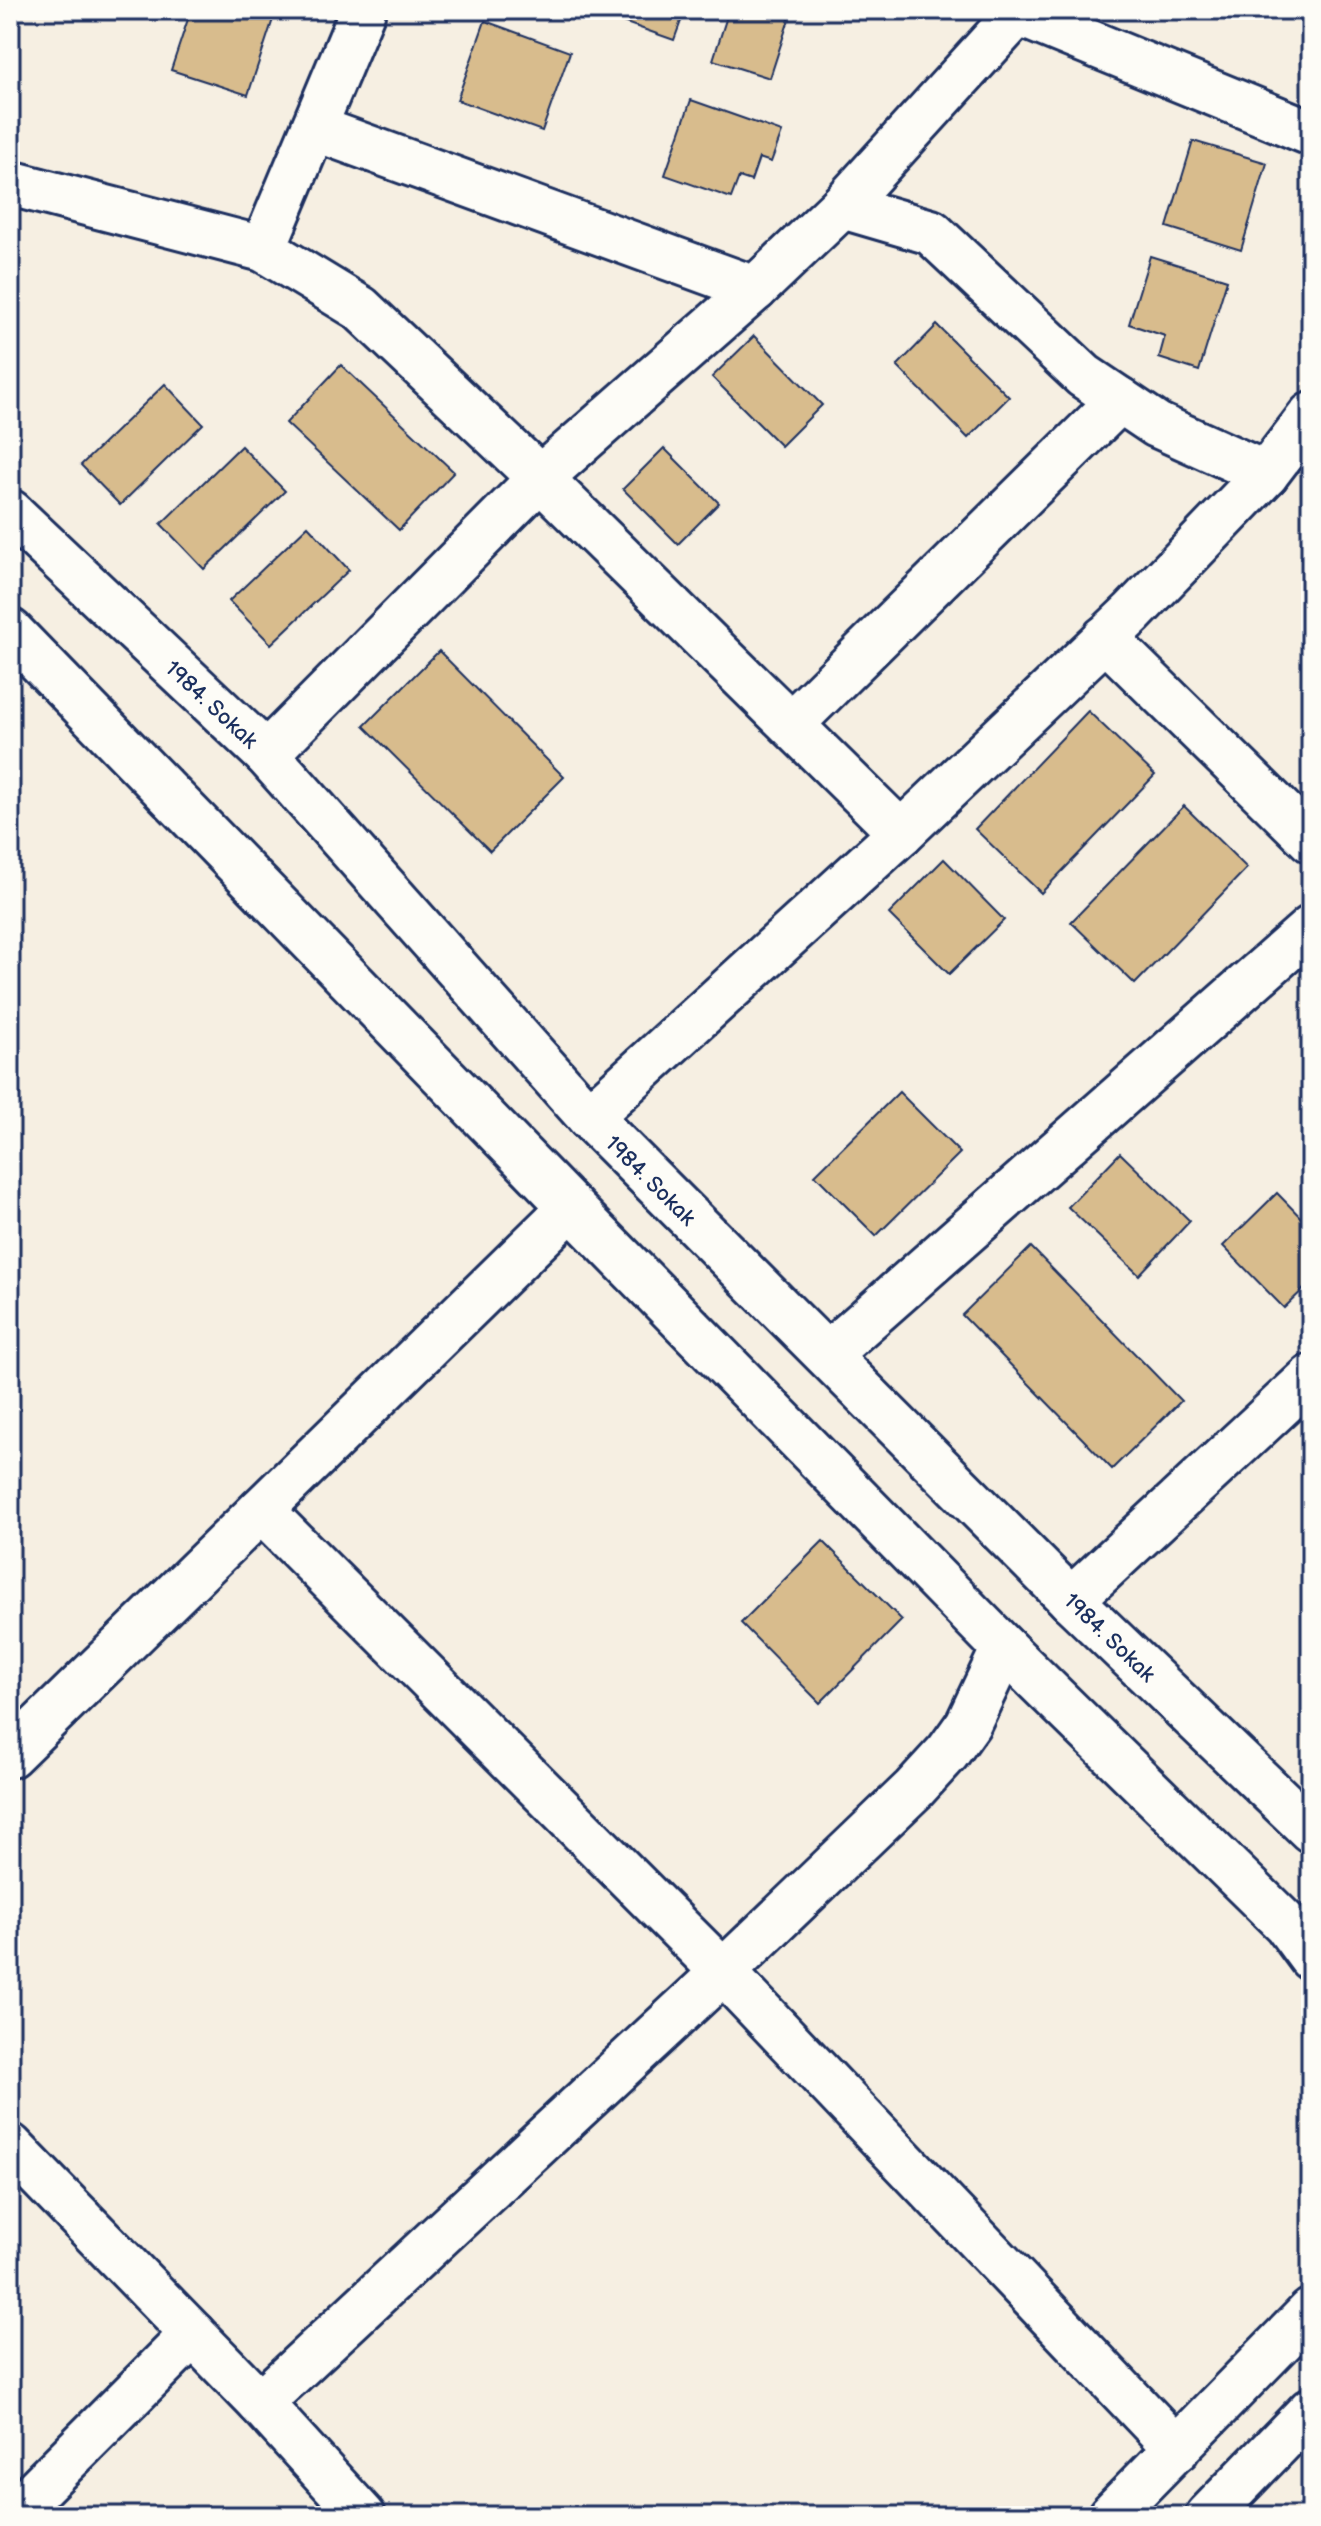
<svg xmlns="http://www.w3.org/2000/svg" width="1321" height="2526" viewBox="0 0 1321 2526" font-family="'Balsamiq Sans',sans-serif">
<style>
.building{fill:#d8bc8d;stroke:#1b2f5e;stroke-width:2}
.lines{fill:none;stroke-linecap:round;stroke-linejoin:round}
.minor-casing{stroke:#1b2f5e;stroke-width:50}
.tertiary-casing{stroke:#1b2f5e;stroke-width:50}
.secondary-casing{stroke:#1b2f5e;stroke-width:50}
.minor{stroke:#fdfcf7;stroke-width:44}
.tertiary{stroke:#fdfcf7;stroke-width:44}
.secondary{stroke:#fdfcf7;stroke-width:44}
.labels{text-anchor:middle;stroke-width:6;stroke-linejoin:round;paint-order:stroke}
.street-label{font-size:22px;fill:#1b2f5e;stroke:#fdfcf7}
</style>
<rect width="100%" height="100%" fill="#f6efe2"/>
<filter id="ink" filterUnits="userSpaceOnUse"><feTurbulence type="fractalNoise" baseFrequency=".0125" numOctaves="2"/><feDisplacementMap in="SourceGraphic" scale="16" xChannelSelector="R" yChannelSelector="G"/><feConvolveMatrix kernelMatrix="1 2 1 2 8 2 1 2 1" color-interpolation-filters="sRGB"/></filter>
<g filter="url(#ink)">
<g class="building">
<polygon points="191,10 276,10 248,95 171,70"/>
<polygon points="589,10 685,10 674,40"/>
<polygon points="729,10 792,10 770,78 713,60"/>
<polygon points="485,21 570,52 542,131 457,100"/>
<polygon points="691,100 782,132 771,162 759,158 751,181 739,177 731,198 665,175"/>
<polygon points="1193,141 1267,163 1241,250 1167,227"/>
<polygon points="1150,256 1227,280 1199,371 1159,358 1165,336 1129,324"/>
<polygon points="937,325 1009,397 968,438 897,366"/>
<polygon points="754,336 822,405 781,446 712,377"/>
<polygon points="341,365 454,472 399,530 286,423"/>
<polygon points="165,384 203,424 120,505 81,465"/>
<polygon points="241,446 285,491 204,569 161,524"/>
<polygon points="664,448 719,503 678,544 623,489"/>
<polygon points="308,526 349,570 271,644 229,601"/>
<polygon points="439,651 564,777 490,851 364,726"/>
<polygon points="1088,711 1155,775 1041,893 975,829"/>
<polygon points="1184,806 1247,868 1135,984 1071,922"/>
<polygon points="944,859 1004,920 949,974 889,914"/>
<polygon points="899,1092 960,1153 876,1236 815,1175"/>
<polygon points="1120,1153 1190,1221 1139,1275 1068,1207"/>
<polygon points="1277,1193 1311,1228 1311,1282 1284,1308 1223,1246"/>
<polygon points="1031,1247 1181,1401 1112,1469 962,1315"/>
<polygon points="823,1541 902,1620 820,1703 741,1623"/>
</g>
<g class="lines">
<g class="minor-casing">
<g id="minor">
<polyline points="1010,10 1311,133"/>
<polyline points="314,128 755,289"/>
<polyline points="10,183 263,249 360,308 540,478 901,833"/>
<polyline points="842,206 931,232 1084,376 1157,425 1266,474"/>
<polyline points="263,249 363,10"/>
<polyline points="1105,638 1311,840"/>
<polyline points="791,724 1120,400"/>
<polyline points="266,754 540,478 755,289 842,206 1018,13"/>
<polyline points="589,1117 901,833 1132,613 1266,474 1311,415"/>
<polyline points="827,1355 1311,928"/>
<polyline points="261,1510 723,1972 1177,2449"/>
<polyline points="1071,1600 1311,1377"/>
<polyline points="10,1755 571,1207"/>
<polyline points="10,2146 260,2403 363,2516"/>
<polyline points="260,2403 723,1972 914,1789 948,1752 968,1724 1004,1648"/>
<polyline points="11,2516 193,2334"/>
</g>
</g>
<g class="tertiary-casing">
<g id="tertiary">
<polyline points="1110,2516 1311,2311"/>
<polyline points="1208,2516 1311,2410"/>
</g>
</g>
<g class="secondary-casing">
<g id="secondary">
<polyline points="10,512 266,754 589,1117 1071,1600 1311,1830"/>
<polyline points="10,631 571,1207 1004,1648 1286,1924 1311,1958"/>
</g>
</g>
<use href="#minor" class="minor"/>
<use href="#tertiary" class="tertiary"/>
<use href="#secondary" class="secondary"/>
</g>
</g>
<g class="labels">
<g class="street-label">
<text transform="translate(212 704) rotate(43)" y="8">1984. Sokak</text>
<text transform="translate(651 1180) rotate(45)" y="8">1984. Sokak</text>
<text transform="translate(1110 1637) rotate(44)" y="8">1984. Sokak</text>
</g>
</g>
<rect width="1321" height="2526" fill="none" stroke="#fdfcf7" stroke-width="40"/>
<rect x="20" y="20" width="1281" height="2486" fill="none" stroke="#1b2f5e" stroke-width="3" filter="url(#ink)"/>
</svg>
